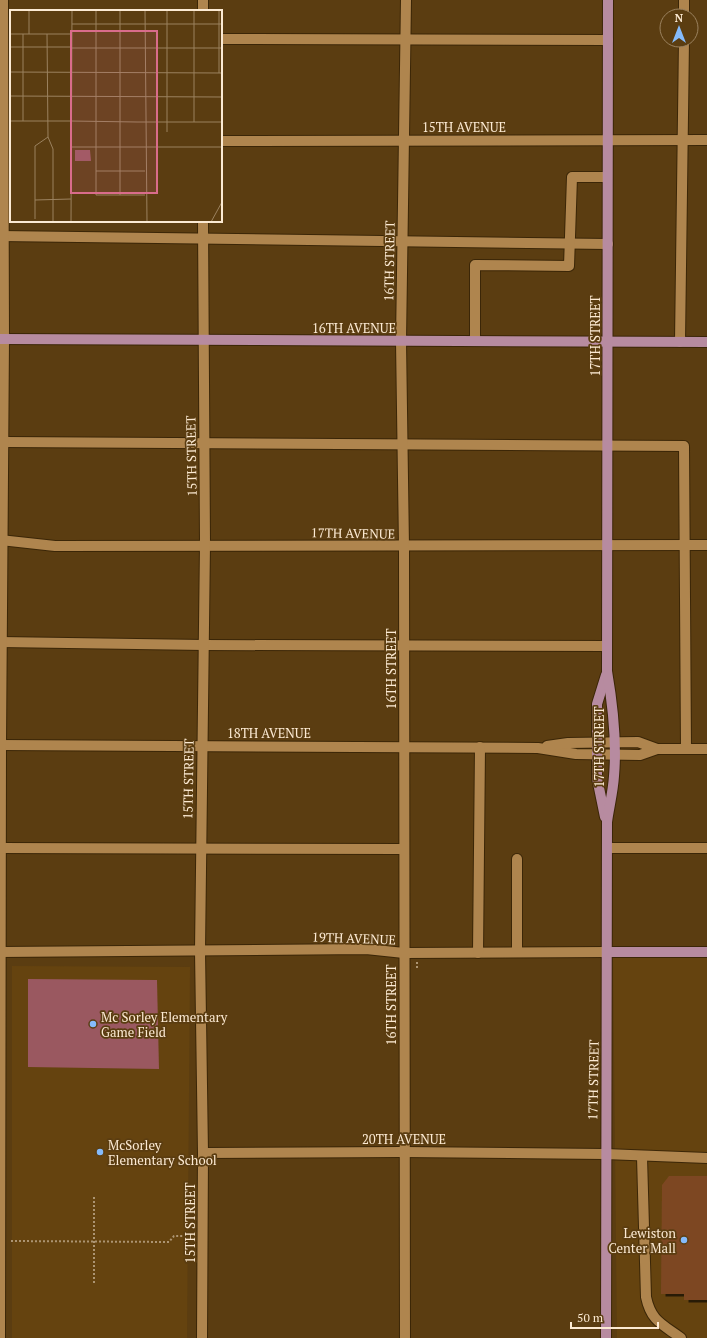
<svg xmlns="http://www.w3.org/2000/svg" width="707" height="1338" viewBox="0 0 707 1338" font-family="'PT Serif',serif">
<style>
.built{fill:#65430f}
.green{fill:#9a5860}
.building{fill:#7d4722;filter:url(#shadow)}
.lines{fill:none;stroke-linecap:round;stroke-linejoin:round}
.minor-casing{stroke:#3b2607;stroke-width:12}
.major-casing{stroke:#3b2607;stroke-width:12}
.path{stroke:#ac9472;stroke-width:2;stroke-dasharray:2 2;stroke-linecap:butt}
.minor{stroke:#af854e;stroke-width:10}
.major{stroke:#b78ba0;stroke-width:10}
.poi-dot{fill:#85bbfb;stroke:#5b3d11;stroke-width:1.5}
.labels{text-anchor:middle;stroke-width:3.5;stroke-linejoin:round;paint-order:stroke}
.street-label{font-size:13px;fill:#fcead3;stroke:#5b3d11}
.poi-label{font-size:13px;fill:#fcead3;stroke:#5b3d11;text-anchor:start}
.inset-road{fill:none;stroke:#9b825f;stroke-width:1}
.view{fill:#d96c8b;fill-opacity:0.15;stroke:#d96c8b;stroke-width:2}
.inset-edge{fill:none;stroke:#fcead3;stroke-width:2}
</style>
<defs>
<filter id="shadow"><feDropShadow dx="4.5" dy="2.5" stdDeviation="0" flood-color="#0009"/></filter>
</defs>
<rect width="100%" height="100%" fill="#5b3d11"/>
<g class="built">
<polygon points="613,958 707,958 707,1338 617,1338"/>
<polygon points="12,966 190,967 187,1338 12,1338"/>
</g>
<polygon class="green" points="28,979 157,980 159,1069 28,1067"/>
<polygon class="building" points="669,1176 707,1176 707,1300 684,1300 684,1294 661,1294 662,1185"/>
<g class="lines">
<g class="minor-casing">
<g id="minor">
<polyline points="203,0 203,11"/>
<polyline points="684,0 684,16"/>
<polyline points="221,39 608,40"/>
<polyline points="221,141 707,140"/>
<polyline points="0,236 608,244"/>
<polyline points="475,341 475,265 569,266 572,177 607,177"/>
<polyline points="680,342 684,40"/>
<polyline points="4,442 684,446 686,749"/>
<polyline points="0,540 55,546 707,545"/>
<polyline points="0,642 204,645 607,646"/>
<polyline points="1,745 538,748 576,754 640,755 657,749 707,749"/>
<polyline points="547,746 568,743 638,742 657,749"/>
<polyline points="0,848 404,849"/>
<polyline points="607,848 707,848"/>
<polyline points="517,859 517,952"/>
<polyline points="0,952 366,949 404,953 607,952"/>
<polyline points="478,953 480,747"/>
<polyline points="203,1153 403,1152 605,1154 707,1158"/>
<path d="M642,1157l4,140c5,24 16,27 35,41"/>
<polyline points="0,1338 1,745 4,339 3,0"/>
<polyline points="202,1338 203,1153 200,951 205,544 203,221"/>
<polyline points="405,1338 404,547 401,341 406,0"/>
</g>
</g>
<g class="major-casing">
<g id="major">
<polyline points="0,339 707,342"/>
<polyline points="605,817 597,778 597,704 606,675"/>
<polyline points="607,952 707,952"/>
<path d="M606,1338l1,-516c2,-15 6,-30 7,-46 3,-35 -1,-70 -7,-105l1,-671"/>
</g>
</g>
<g class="path">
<polyline points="417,962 417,969"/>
<polyline points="11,1241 169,1242 174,1236 186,1236"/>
<polyline points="94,1283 94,1195"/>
</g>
<use href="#minor" class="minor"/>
<use href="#major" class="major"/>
</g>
<g class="poi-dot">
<circle cx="93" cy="1024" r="4"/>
<circle cx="100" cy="1152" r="4"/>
<circle cx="684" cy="1240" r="4"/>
</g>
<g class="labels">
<g class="street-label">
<text x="464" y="132">15TH AVENUE</text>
<text transform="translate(389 261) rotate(-89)" y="5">16TH STREET</text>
<text x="354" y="333">16TH AVENUE</text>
<text transform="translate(595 336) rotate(-90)" y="5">17TH STREET</text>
<text transform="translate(191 456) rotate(-91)" y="5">15TH STREET</text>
<text transform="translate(353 533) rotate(1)" y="5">17TH AVENUE</text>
<text transform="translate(391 669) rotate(-90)" y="5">16TH STREET</text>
<text x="269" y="738">18TH AVENUE</text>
<text transform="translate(599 747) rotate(-90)" y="5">17TH STREET</text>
<text transform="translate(188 779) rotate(-89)" y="5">15TH STREET</text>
<text transform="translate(354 938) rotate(2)" y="5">19TH AVENUE</text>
<text transform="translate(391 1005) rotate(-90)" y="5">16TH STREET</text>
<text transform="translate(593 1080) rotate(-89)" y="5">17TH STREET</text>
<text x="404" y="1144">20TH AVENUE</text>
<text transform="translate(190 1223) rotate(-90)" y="5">15TH STREET</text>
</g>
<g class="poi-label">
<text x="101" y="1022">Mc Sorley Elementary<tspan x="101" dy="15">Game Field</tspan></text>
<text x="108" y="1150">McSorley<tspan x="108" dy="15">Elementary School</tspan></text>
<text x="676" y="1238" text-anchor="end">Lewiston<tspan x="676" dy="15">Center Mall</tspan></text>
</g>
</g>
<g transform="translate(10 10)">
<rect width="212" height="212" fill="#5b3d11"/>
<path d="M65,140h15l1,11h-16z" fill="#9a5860"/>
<path class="inset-road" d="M19,0v24M86,0v185h49M135,0l2,212M157,0v122M184,0v112M209,0v63M62,14h150M0,24h62M13,24v87M37,24l1,103 5,12v73M0,37h61M62,38h150M0,62l212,1M0,86l212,1M0,111h61M61,111l66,1M127,112h85M61,137h74M135,137h77M86,161h49M110,185v-185M25,190l36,-1M25,209v-73l13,-9M61,212l1,-212M201,212l11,-20"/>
<path class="view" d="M61,21h86v162h-86z"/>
<rect width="212" height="212" class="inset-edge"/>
</g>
<g transform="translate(679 28)"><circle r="19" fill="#5b3d11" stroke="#9b825f"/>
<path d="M0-3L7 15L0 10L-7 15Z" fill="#85bbfb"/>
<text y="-6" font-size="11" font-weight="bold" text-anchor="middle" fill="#fcead3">N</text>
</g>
<path d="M571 1322v6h87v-6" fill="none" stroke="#fcead3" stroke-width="2"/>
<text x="577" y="1322" font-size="12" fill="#fcead3" stroke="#5b3d11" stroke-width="3" paint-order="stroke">50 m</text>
</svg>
